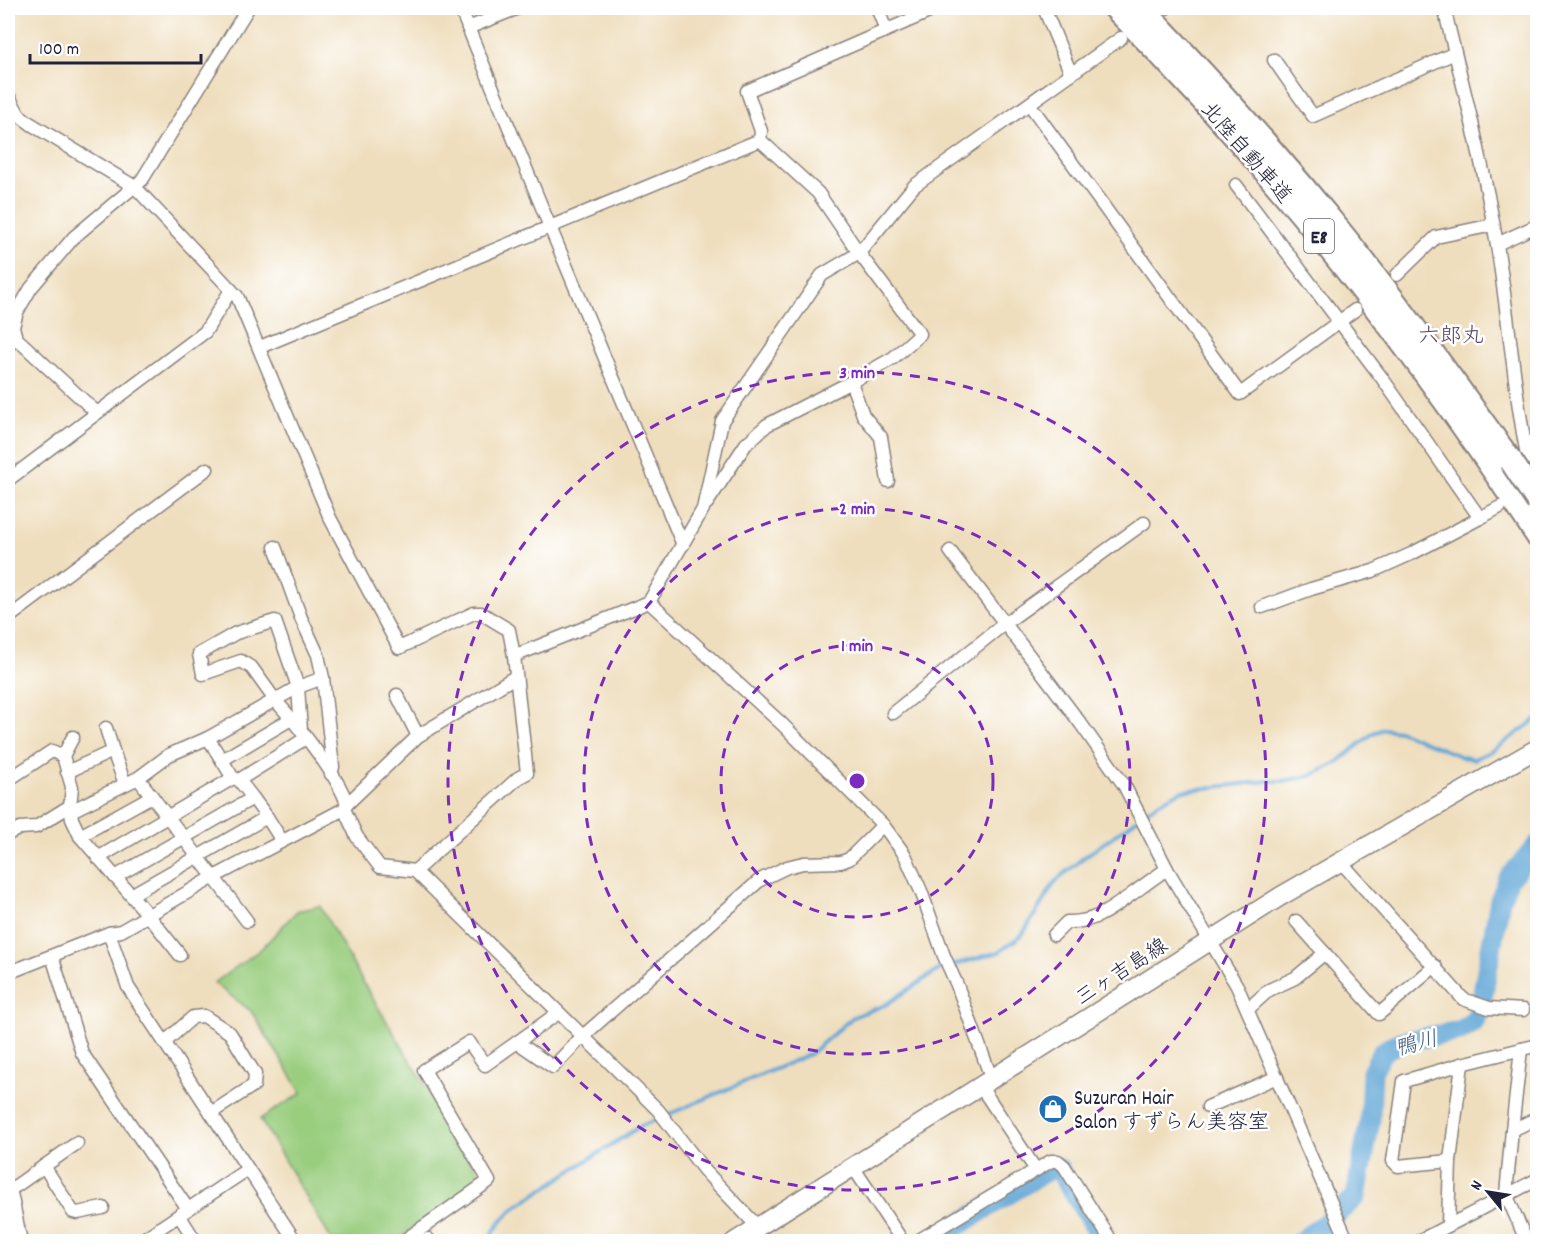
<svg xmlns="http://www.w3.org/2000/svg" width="1545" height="1249" viewBox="0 0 1545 1249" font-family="Dekko,'Klee One',sans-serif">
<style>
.garden{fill:#9ace7f;stroke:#5e785d;stroke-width:1.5}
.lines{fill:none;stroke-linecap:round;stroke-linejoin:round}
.stream{stroke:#61a6d6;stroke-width:4}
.river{stroke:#61a6d6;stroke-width:21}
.minor-casing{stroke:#88807c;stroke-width:15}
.secondary-casing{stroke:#88807c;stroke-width:21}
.motorway-casing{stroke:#88807c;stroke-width:26}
.minor{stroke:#fff;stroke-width:12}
.secondary{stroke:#fff;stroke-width:18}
.motorway{stroke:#fff;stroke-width:22}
.motorway-bridge-casing{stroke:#88807c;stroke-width:26;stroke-linecap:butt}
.motorway-bridge{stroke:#fff;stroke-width:22}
.ring{fill:none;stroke:#7b2cbf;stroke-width:3;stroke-dasharray:10 8}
.labels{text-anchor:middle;stroke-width:5;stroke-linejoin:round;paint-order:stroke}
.shield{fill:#fff;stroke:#646476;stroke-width:1.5}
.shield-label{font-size:20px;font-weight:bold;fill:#22223b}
.street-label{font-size:21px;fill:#22223b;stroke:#fff}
.poi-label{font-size:21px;fill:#22223b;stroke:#fff;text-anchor:start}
.neighbourhood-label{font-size:22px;fill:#5b4b68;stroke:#fff}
.water-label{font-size:22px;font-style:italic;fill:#3e5d81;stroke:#fff}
.centre{fill:#7b2cbf;stroke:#fff;stroke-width:3}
.ring-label{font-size:18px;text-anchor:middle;font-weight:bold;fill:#7b2cbf;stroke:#fff;stroke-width:5;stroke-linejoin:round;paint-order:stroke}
</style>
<rect width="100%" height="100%" fill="#fff"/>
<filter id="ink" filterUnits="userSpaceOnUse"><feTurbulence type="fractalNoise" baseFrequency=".0167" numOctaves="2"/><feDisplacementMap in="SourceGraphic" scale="12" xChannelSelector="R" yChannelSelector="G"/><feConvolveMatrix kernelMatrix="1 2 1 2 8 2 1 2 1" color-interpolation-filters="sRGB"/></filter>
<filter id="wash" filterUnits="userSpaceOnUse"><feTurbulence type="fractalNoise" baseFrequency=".008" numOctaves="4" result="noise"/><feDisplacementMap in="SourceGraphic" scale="24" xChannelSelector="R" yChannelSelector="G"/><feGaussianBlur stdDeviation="1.35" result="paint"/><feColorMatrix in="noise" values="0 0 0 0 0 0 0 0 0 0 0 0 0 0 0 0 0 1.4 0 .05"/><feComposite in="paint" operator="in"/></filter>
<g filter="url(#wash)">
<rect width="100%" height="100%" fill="#efdebd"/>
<polygon class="garden" points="320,906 364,984 483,1180 394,1241 332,1241 260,1119 302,1093 251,1011 214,983 261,949 297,911"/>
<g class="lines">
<g class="stream">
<polyline points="1143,814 1158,803 1181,791 1268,781 1283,781 1310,776 1337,763 1373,733 1384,729 1399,731 1462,757 1474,759 1494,750 1538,718"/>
<polyline points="486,1242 502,1220 517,1206 639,1127 810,1054 853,1017 885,1005 940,969 999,952 1022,935 1055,882 1083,858 1137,819"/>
</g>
<g class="river">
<polyline points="931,1242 1049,1169 1059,1169 1104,1242"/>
<polyline points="1300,1242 1330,1220 1356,1196 1370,1120 1372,1072 1382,1052 1400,1042 1460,1031 1473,1023 1479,1012 1483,992 1500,900 1509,878 1538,845"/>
</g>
</g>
</g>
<g filter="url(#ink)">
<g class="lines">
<g class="minor-casing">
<g id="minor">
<polyline points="460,8 550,227 683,545"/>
<polyline points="877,8 886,30"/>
<polyline points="1044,8 1071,74"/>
<polyline points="1165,8 1166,8"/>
<path d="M1444,8c19,78 40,157 53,237 13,79 18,161 36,239"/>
<polyline points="468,28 518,8"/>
<polyline points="1274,60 1313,116 1455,53"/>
<polyline points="8,95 19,115 31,124 135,187 237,296 330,518 399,648 474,613 481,613 509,630 514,656 527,773 518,778 415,871"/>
<polyline points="1030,105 1240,394 1355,310"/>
<polyline points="760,140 818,193 859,253 920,334 893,358 851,382 863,415 881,437 888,481"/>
<polyline points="760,140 761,131 747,91 938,8"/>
<polyline points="1236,185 1382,378 1480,518 1500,507"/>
<polyline points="1497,244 1538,225"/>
<polyline points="1397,275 1436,237 1493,225"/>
<polyline points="16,338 97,413"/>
<polyline points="8,346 16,338 13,327 17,312 31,288 74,237 142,180 248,8"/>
<polyline points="260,347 760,140"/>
<polyline points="8,480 205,332 231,290"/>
<polyline points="707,503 746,444 767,425 851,382"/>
<polyline points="275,547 301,618 318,655 323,678"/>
<polyline points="950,551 1081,724 1124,785 1167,869 1237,986 1348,1242"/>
<polyline points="649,602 783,725 883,825 905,855 921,891 944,956 957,985 992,1080"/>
<polyline points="1262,607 1311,589 1373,571 1411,554 1480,518"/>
<polyline points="8,618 207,469"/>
<polygon points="275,621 298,687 275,700 252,668 241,661 203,674 199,654 236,633"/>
<polyline points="514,656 649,602 703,509 722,421 822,275 859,253 914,186 1121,38"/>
<polyline points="397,695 418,736"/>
<polyline points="893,713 1004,624 1144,523"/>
<polyline points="301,731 298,687 323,678 333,767 331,774"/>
<path d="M208,738l67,-38c21,23 63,75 72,104"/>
<polyline points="113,751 125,784"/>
<polyline points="63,756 73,737"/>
<polyline points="222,760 291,719"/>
<polyline points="67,772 113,751 106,728"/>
<polyline points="138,778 247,921"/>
<polyline points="8,780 52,751 63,756 72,787 70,806 36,827 20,828 8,834"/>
<polyline points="239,780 306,738"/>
<polyline points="70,806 72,819 80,836 149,916 180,955"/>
<polyline points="344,809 357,837 380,867 415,871 658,1110 704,1170 758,1227"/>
<polyline points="71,811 138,778 169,755 208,738 233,778"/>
<polyline points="267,817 282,841"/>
<polyline points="80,836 152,796"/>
<polyline points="98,858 233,778 239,780 253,798 115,877"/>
<polyline points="1341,862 1463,999 1489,1008 1523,1010"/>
<polyline points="131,895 267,817 253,798"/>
<polyline points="1296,921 1379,1014 1435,966"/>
<polyline points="109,933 128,987 248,1169"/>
<path d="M1054,935l13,-13c28,1 44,-13 65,-28 11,-8 23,-17 35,-25"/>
<polyline points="52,956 82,1053 188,1209"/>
<polyline points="8,973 109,933 121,931 214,877 344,809 347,804 418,736 515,677"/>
<polyline points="1248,1009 1269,990 1295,978 1325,953"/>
<polyline points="165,1042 193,1017 204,1016 230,1033 255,1074 254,1085 211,1113"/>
<polyline points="517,1042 553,1067 583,1036 760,880 787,867 803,863 841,862 849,859 883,825"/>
<polyline points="981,1087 1036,1170 1051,1161 1058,1161 1064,1166 1112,1242"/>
<polyline points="1208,1107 1277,1077"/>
<polyline points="1512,1130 1521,1049"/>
<polyline points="1450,1161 1398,1166 1393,1161 1404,1081 1462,1064 1538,1045"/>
<polyline points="44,1166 73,1212 77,1213 103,1208"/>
<polyline points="853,1167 903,1242"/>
<polyline points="8,1188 16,1186 77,1143"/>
<polyline points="179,1215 196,1242"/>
<polyline points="1448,1225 1450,1161 1462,1064"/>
<polyline points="428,1239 430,1242"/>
<polyline points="139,1242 248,1169 296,1242"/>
<polyline points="402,1242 489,1181 424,1070 469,1042 485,1065 558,1013"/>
<polyline points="916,1242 1036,1170"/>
<polyline points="1417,1242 1538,1179"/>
<polyline points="1527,1242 1506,1194 1512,1130 1538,1118"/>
</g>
</g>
<g class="secondary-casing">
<g id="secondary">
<polyline points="8,1193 18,1242"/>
<polyline points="734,1242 1281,896 1538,748"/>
</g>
</g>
<g class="motorway-casing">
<g id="motorway">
<path d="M1115,8c159,160 299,340 423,529"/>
<path d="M1142,8c65,68 128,138 188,211 64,78 122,160 181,242"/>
</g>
</g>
<use href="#minor" class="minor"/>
<use href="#secondary" class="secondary"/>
<use href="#motorway" class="motorway"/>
<g class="motorway-bridge-casing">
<polyline id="motorway-bridge" points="1511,461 1538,502"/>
</g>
<use href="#motorway-bridge" class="motorway-bridge"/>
</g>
</g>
<g class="ring">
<circle cx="857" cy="781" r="136"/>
<circle cx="857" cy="781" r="273"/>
<circle cx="857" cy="781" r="409"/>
</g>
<defs>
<g id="shop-disc" transform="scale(1.5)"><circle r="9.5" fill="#1f6fb2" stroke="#fff"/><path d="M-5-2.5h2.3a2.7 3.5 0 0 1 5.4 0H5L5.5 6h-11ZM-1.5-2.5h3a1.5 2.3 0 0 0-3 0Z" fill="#fff"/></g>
</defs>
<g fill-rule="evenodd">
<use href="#shop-disc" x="1053" y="1109"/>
</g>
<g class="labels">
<rect class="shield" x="1304" y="219" width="30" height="34" rx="4.5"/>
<g class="shield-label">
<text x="1319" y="243">E8</text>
</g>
<g class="street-label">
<text transform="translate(1247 152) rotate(49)" y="7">北陸自動車道</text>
<text transform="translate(1121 971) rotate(-33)" y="7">三ヶ吉島線</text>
</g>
<g class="poi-label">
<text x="1074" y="1104">Suzuran Hair<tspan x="1074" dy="24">Salon すずらん美容室</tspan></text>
</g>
<g class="neighbourhood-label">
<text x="1451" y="342">六郎丸</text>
</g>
<g class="water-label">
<text transform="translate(1416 1042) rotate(-15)" y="8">鴨川</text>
</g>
</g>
<circle cx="857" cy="781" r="9" class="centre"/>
<g class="ring-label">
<text x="857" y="378">3 min</text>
<text x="857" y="514">2 min</text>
<text x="857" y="651">1 min</text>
</g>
<rect width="1545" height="1249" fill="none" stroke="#fff" stroke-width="30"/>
<g transform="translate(1488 1192) rotate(300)" stroke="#ffffff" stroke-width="4.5" paint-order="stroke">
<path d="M0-4.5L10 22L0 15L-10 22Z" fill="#22223b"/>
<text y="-9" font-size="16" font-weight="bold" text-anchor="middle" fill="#22223b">N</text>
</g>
<path d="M30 54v9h171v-9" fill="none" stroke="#22223b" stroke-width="3"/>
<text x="39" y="54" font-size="18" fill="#22223b" stroke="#ffffff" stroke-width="4.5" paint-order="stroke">100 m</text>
</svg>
